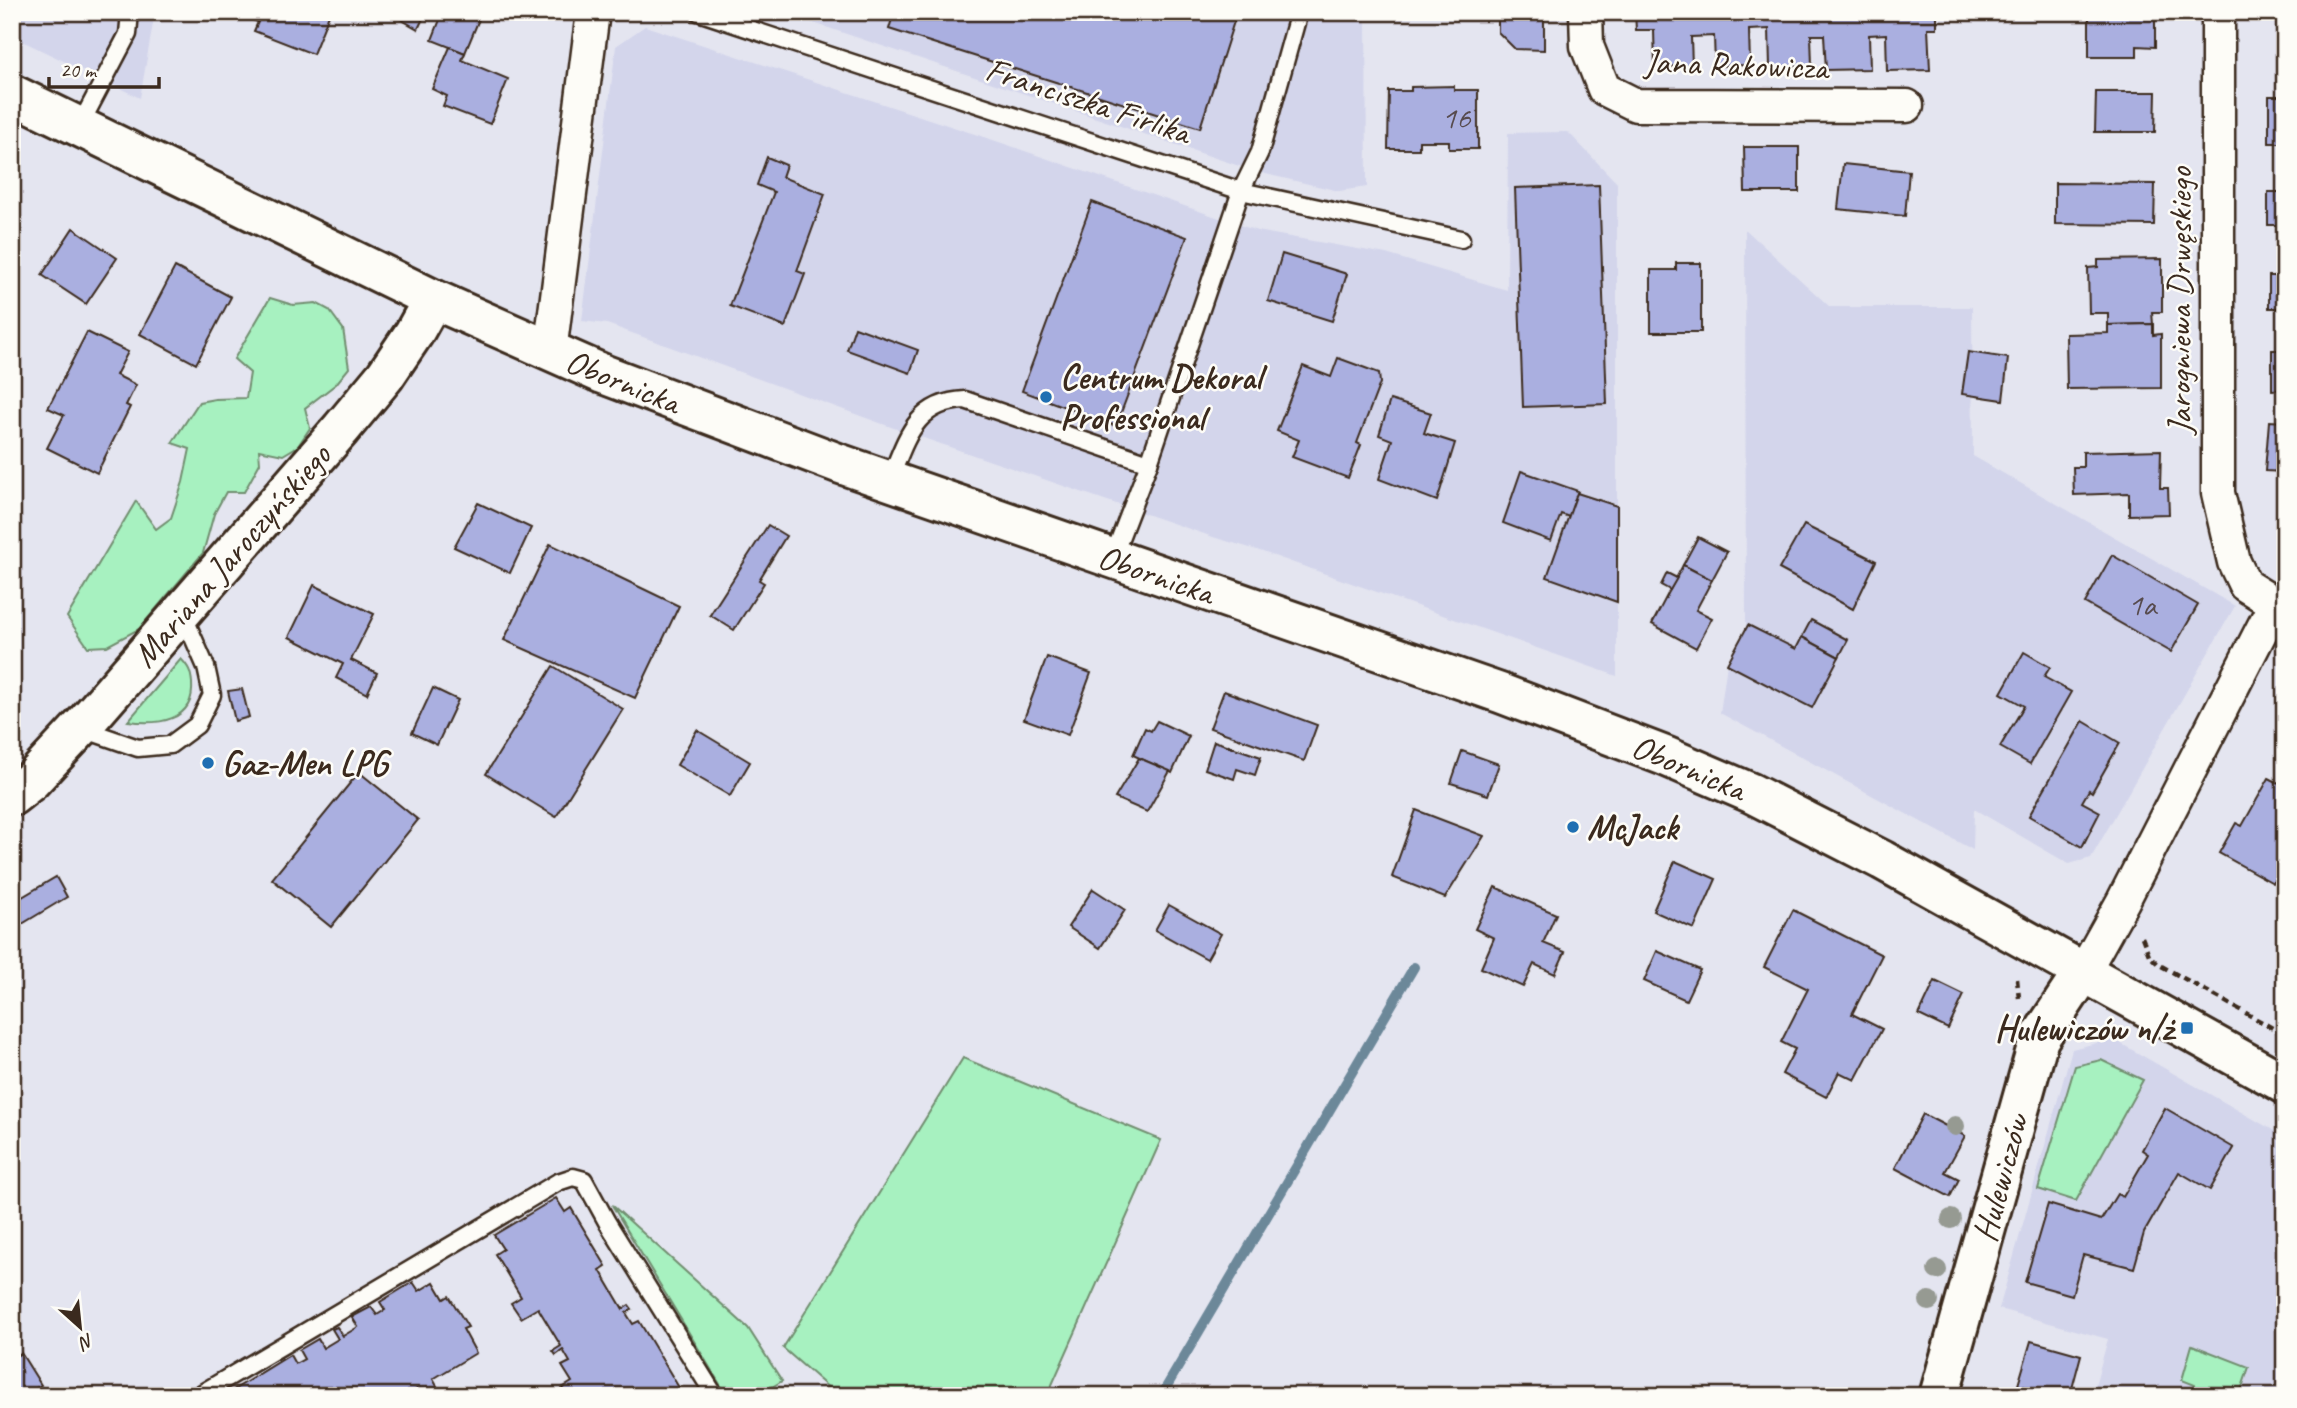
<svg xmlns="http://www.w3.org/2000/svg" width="2297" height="1408" viewBox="0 0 2297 1408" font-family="Caveat,sans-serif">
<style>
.built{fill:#d3d5eb}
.green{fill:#a7f1c0;stroke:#718e6f;stroke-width:2}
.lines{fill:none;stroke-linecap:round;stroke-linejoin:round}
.stream{stroke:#6c8899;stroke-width:10}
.building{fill:#aaafe0;stroke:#3b2a1e;stroke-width:2}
.lane-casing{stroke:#3b2a1e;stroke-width:21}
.street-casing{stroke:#3b2a1e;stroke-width:37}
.secondary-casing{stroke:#3b2a1e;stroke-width:44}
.path{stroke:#3b2a1e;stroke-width:4.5;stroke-dasharray:7 5;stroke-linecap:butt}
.lane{stroke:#fdfcf7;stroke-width:16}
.street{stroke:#fdfcf7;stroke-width:32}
.secondary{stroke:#fdfcf7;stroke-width:38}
.tree{fill:#969a92}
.poi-dot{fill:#1f6fb2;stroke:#fdfcf7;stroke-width:2.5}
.labels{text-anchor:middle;stroke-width:5;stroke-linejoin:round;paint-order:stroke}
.number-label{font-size:32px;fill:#574b4e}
.street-label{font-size:35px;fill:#3b2a1e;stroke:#fdfcf7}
.poi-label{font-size:35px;font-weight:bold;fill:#3b2a1e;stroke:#fdfcf7;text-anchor:start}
</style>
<rect width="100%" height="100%" fill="#e4e5f0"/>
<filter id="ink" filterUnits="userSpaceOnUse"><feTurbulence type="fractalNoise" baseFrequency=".0143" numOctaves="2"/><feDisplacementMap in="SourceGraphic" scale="14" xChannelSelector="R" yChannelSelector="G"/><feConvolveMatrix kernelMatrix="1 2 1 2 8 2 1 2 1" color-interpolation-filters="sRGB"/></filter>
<g filter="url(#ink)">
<g class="built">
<polygon points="12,12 155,12 140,98 12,36"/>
<polygon points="781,12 1366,12 1367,187 1339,191 1257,172"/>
<polygon points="645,26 996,141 1257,231 1386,254 1507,290 1508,133 1568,132 1617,183 1617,676 1257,550 1216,538 891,427 607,324 582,321 616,46"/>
<polygon points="1745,229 1830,307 1972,307 1973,456 2235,606 2091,858 2069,864 1974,809 1973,850 1720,713 1727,664 1746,631"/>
<polygon points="2113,1039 2285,1137 2285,1396 2092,1396 2108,1339 1999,1309 2072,1049"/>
</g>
<g class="green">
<polygon points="270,298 293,305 316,303 329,310 343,329 349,368 336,384 305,408 310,428 298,446 283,455 259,450 260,463 244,492 226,492 214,514 203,553 139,629 107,646 88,647 67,617 136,501 156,529 171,518 183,482 190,449 172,443 199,402 215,399 246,398 250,373 234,359"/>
<path d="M181,659c8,8 10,13 11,24 3,39 -35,42 -64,38z"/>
<polygon points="963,1058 1161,1140 1047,1396 838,1396 783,1348"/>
<polygon points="2101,1060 2143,1080 2076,1201 2038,1189 2075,1066"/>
<polygon points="612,1205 748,1328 782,1381 757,1396 727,1396"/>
<polygon points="2192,1345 2249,1367 2239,1396 2191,1396 2195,1385 2182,1380"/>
</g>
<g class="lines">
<polyline class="stream" points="1161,1396 1414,967"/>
</g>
<g class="building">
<polygon points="249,12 330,12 313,54 254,31 258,22 247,18"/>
<polygon points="388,12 426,12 418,29"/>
<polygon points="443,12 482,12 465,53 432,40"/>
<polygon points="894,12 1237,12 1200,128 889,29"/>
<polygon points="1498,12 1544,12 1544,50 1515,49 1498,32"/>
<polygon points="1635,12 1937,12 1937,28 1928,28 1930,70 1887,71 1886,34 1869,35 1870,69 1826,70 1824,35 1811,35 1812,66 1770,67 1769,29 1749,30 1750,65 1715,66 1714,36 1691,37 1692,66 1655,67 1654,30 1636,30"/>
<polygon points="2103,12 2147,12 2147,18 2155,18 2155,47 2137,46 2137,57 2089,57 2089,17 2103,17"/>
<rect x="2277" y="12" width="8" height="49"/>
<polygon points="450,47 465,53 462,60 508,79 490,124 443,106 447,96 432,89"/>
<polygon points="1454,86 1454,90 1478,90 1478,149 1449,149 1449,141 1419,141 1419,149 1388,149 1389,91 1411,91 1411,87"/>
<polygon points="2096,92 2156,92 2155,132 2095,132"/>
<rect x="2269" y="96" width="16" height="47"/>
<polygon points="1744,147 1799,147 1799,192 1745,192"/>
<polygon points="767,157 786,165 782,177 825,194 797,271 805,274 785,327 730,306 774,192 757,185"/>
<polygon points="1843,164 1909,171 1905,216 1838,209"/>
<polygon points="2055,183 2155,184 2154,225 2055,224"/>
<polygon points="1599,185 1607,404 1523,407 1515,188"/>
<rect x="2268" y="192" width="17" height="33"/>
<polygon points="1092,202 1187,237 1116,426 1022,391"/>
<polygon points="73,228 117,258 86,304 42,275"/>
<polygon points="1282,254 1347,274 1332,321 1268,301"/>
<polygon points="2162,259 2162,312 2152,312 2153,324 2108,325 2108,313 2089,313 2088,268 2098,267 2098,260"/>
<polygon points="1676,263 1701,263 1701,332 1651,332 1651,270 1676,270"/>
<polygon points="175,267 231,297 196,364 140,334"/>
<rect x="2269" y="276" width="16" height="32"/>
<polygon points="2153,324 2153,335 2161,334 2161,388 2067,389 2066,334 2108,333 2108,325"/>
<polygon points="855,327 918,350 910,373 847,350"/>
<polygon points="87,332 128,352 116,375 136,385 126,405 130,407 97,473 47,448 64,415 48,408"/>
<polygon points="2272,350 2285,350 2285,389 2272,390"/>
<polygon points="1968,352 2008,358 2003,400 1962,394"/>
<polygon points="1338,358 1379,373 1380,383 1357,443 1361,445 1348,478 1292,457 1299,440 1277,431 1303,366 1331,377"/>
<polygon points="1390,400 1431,413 1424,433 1455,443 1437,501 1379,479 1392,440 1379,435"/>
<polygon points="2269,421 2285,422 2285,472 2265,471"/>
<polygon points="2161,450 2160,488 2168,488 2169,514 2129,515 2129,493 2074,495 2073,467 2083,467 2083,452"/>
<polygon points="1521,471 1578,491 1569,517 1561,514 1551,541 1503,523"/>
<polygon points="1577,493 1617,506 1617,602 1547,577"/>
<polygon points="478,503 531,528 510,573 454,547"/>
<polygon points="768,525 786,536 759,580 764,583 734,630 710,615"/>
<polygon points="1804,525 1876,561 1853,609 1779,569"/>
<polygon points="1698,537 1727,552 1712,580 1683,565"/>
<polygon points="550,544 679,606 635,698 504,640"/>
<polygon points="2112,555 2198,605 2171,652 2085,603"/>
<polygon points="1683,565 1712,580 1696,610 1712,618 1696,648 1652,624"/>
<polygon points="1667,573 1677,578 1670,590 1661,585"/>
<polygon points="314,585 374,614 351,660 377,673 367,694 336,678 343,664 289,637"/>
<polygon points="1811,620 1848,640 1839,657 1802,637"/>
<polygon points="1748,625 1796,649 1802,637 1839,657 1812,708 1727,664"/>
<polygon points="2024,652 2050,667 2044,677 2071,692 2030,764 2000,747 2024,706 2001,693"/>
<polygon points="1047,657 1091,673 1068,735 1024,719"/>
<polygon points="553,666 623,709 556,817 486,774"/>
<polygon points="433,688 458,700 437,745 412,733"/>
<polygon points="242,689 249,717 235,721 228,691"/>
<polygon points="1224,691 1317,725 1304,761 1210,728"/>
<polygon points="1157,721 1189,736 1172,773 1133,755 1145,728 1151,731"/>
<polygon points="2083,721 2120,743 2092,792 2089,790 2082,802 2100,812 2082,847 2029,816"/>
<polygon points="697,730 750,762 730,796 677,765"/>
<polygon points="1214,741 1261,757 1255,775 1237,769 1234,779 1205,769"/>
<polygon points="1462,751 1499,764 1488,795 1451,783"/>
<polygon points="1139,758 1170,771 1147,812 1115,798"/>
<polygon points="359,772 418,820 331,927 272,879"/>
<polygon points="2269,778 2285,786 2285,862 2273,883 2219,853 2236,823 2242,826"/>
<polygon points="1416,810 1484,836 1445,898 1392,877"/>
<polygon points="1675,861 1716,879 1694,929 1653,911"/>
<polygon points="56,877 67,897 12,930 12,903"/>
<polygon points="1495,887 1556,914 1543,943 1565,952 1555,974 1534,964 1523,987 1481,968 1494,938 1475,929"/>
<polygon points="1093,889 1125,910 1100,948 1068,927"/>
<polygon points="1169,905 1221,934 1207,959 1155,930"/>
<polygon points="1793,910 1882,955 1852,1014 1882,1029 1855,1080 1839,1072 1826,1097 1782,1074 1795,1049 1781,1042 1808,989 1764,967"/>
<polygon points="1657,951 1700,970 1686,1000 1644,981"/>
<polygon points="1935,981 1964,995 1948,1029 1919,1015"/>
<polygon points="2165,1108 2234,1148 2210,1190 2179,1172 2144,1233 2134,1268 2083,1255 2072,1295 2025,1282 2048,1204 2101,1220 2117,1194 2123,1197 2148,1154 2142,1150"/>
<polygon points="1923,1114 1965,1136 1945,1172 1959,1179 1950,1197 1895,1168"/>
<polygon points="556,1198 565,1212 571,1208 606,1266 600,1270 623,1309 629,1305 632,1309 626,1313 633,1324 639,1321 684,1396 567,1396 562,1388 572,1382 562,1366 570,1362 563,1350 556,1355 553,1351 561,1346 538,1308 521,1318 511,1303 521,1297 495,1254 503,1249 494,1235"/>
<polygon points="413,1282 419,1291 434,1282 444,1299 449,1296 468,1327 463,1329 476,1353 433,1379 438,1388 425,1396 421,1396 417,1389 406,1396 399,1396 398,1393 392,1396 232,1396 230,1392 290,1355 295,1364 304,1359 299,1350 318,1339 323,1348 338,1339 332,1329 337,1327 343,1336 358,1327 352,1317 371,1307 377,1315 385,1310 380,1302"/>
<polygon points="2031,1341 2081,1355 2070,1396 2057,1396 2018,1385"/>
<polygon points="21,1353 41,1385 24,1396 12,1396 12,1359"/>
</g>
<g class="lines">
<g class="lane-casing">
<g id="lane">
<polyline points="698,12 1241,191 1461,239"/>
<polyline points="79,127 128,34 130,12"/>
<path d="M889,481c17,-40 25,-79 76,-81l184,63"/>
<polyline points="1112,559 1149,463 1241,191 1260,152 1299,12"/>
<polyline points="80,728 138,748 170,745 197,725 212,695 206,667 182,612"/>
<polyline points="197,1396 558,1182 573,1177 584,1180 607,1222 712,1391 712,1396"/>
</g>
</g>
<g class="street-casing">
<g id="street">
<polyline points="1586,12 1587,46 1604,89 1636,105 1907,106"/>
<polyline points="2218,12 2218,493 2234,562 2245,585 2285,610"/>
<polyline points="550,352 593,12"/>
<polyline points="2084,971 2123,901 2275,604"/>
</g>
</g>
<g class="secondary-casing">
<g id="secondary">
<polyline points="12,94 433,299 603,374 838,463 1500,693 1665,756 1751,793 1882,860 2285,1084"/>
<polyline points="12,796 31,781 86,722 341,429 385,376 414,333 433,299"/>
<polyline points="1939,1396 2039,1039 2084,971"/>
</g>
</g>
<g class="path">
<polyline points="2142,937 2149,955 2158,964 2285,1035"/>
<polyline points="2017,979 2019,998"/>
</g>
<use href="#lane" class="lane"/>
<use href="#street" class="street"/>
<use href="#secondary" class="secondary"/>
</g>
<g class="tree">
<circle cx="1955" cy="1126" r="10"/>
<circle cx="1951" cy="1219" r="10"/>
<circle cx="1937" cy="1270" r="10"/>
<circle cx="1929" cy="1301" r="10"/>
</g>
</g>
<g class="poi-dot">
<circle cx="1046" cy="397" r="7"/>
<circle cx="208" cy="763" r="7"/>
<circle cx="1573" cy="827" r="7"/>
<rect x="2180" y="1021" width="14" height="14" rx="3.5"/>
</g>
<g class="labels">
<g class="number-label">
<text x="1456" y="128">16</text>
<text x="2142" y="615">1a</text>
</g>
<g class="street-label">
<text transform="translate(1736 64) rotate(2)" y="12">Jana Rakowicza</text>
<text transform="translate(1088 100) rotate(18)" y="12">Franciszka Firlika</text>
<text transform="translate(2179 301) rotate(-90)" y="12">Jarogniewa Drwęskiego</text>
<text transform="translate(623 381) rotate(22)" y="12">Obornicka</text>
<text transform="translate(231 555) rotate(-49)" y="12">Mariana Jaroczyńskiego</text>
<text transform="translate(1156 574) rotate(19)" y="12">Obornicka</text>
<text transform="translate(1689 767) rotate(23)" y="12">Obornicka</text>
<text transform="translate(2000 1178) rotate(-75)" y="12">Hulewiczów</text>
</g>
<g class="poi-label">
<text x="1060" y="389">Centrum Dekoral<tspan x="1060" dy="40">Professional</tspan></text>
<text x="222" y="775">Gaz-Men LPG</text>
<text x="1587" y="839">McJack</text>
<text x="2173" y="1040" text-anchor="end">Hulewiczów n/ż</text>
</g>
</g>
<rect width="2297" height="1408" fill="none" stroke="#fdfcf7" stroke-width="42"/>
<rect x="21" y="21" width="2255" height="1366" fill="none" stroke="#3b2a1e" stroke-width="2.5" filter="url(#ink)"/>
<g transform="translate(80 1327) rotate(153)" stroke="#fdfcf7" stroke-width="5" paint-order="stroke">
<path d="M0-5L12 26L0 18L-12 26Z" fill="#3b2a1e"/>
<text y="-10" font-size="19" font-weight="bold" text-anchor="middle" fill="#3b2a1e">N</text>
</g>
<path d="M49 77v10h110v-10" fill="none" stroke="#3b2a1e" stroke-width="3.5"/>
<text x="60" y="77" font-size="21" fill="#3b2a1e" stroke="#fdfcf7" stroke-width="5" paint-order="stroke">20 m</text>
</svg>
